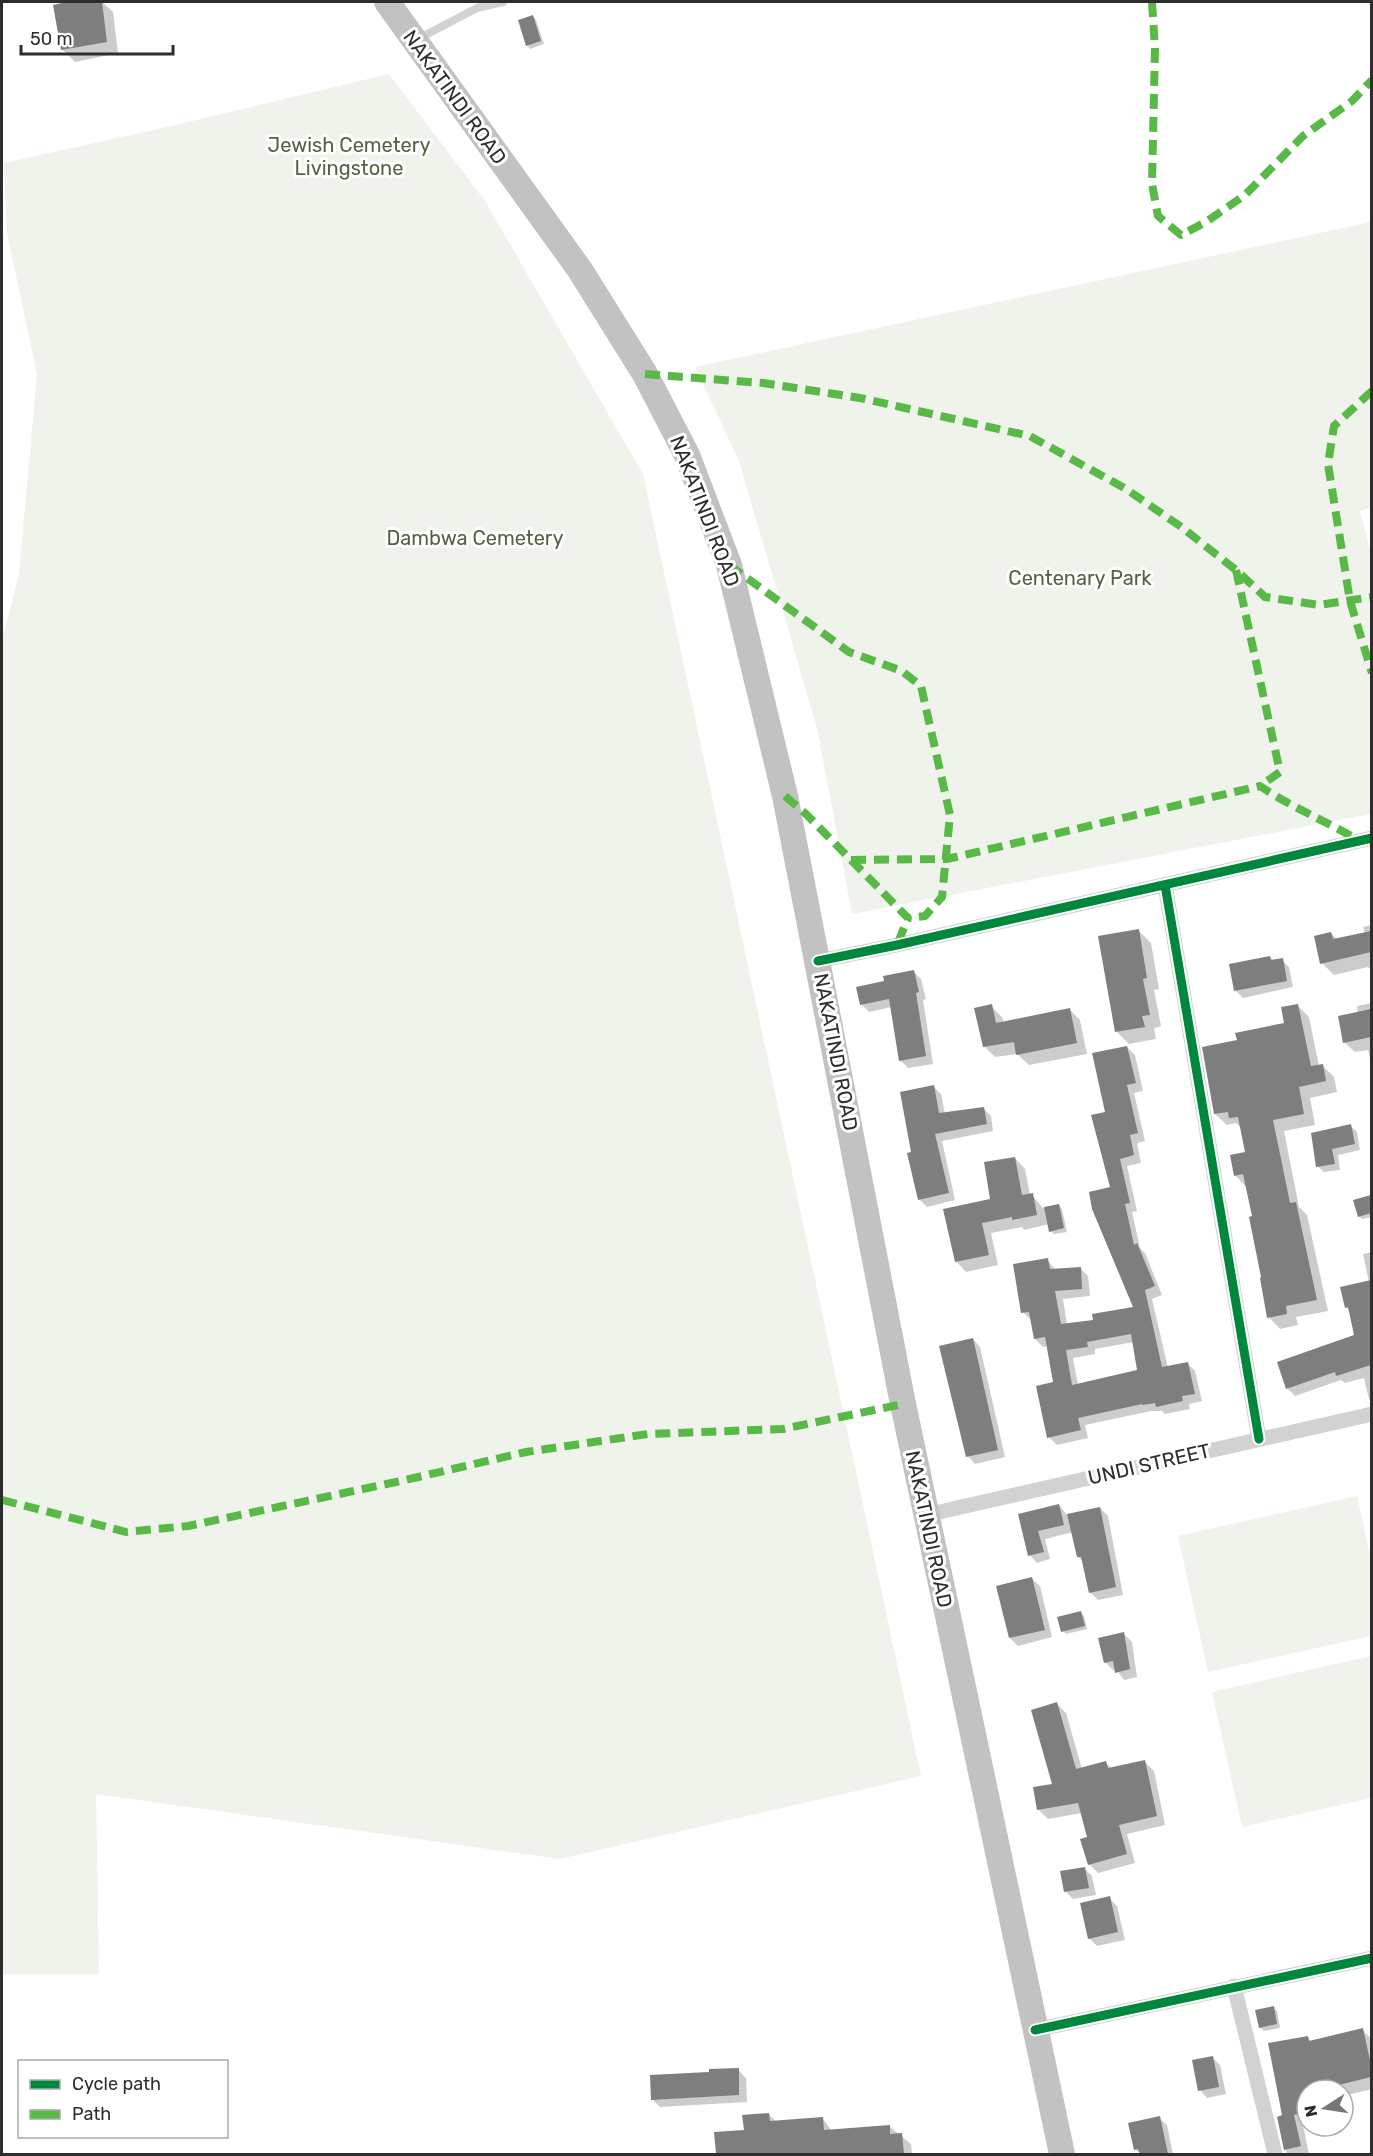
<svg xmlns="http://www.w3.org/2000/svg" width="1373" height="2156" viewBox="0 0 1373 2156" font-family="Rubik,sans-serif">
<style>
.green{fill:#f0f3ec}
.shadow{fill:#0003;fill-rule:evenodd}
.building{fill:#7e7e7e;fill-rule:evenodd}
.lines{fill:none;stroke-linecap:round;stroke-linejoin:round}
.service{stroke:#d2d2d2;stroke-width:8}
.minor{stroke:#d2d2d2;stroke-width:15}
.trunk{stroke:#c2c2c2;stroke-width:26}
.quiet{stroke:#58b947;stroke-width:8;stroke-dasharray:15 8;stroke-linecap:butt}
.cycleway-casing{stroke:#fff;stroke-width:13}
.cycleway{stroke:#00873e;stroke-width:9}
.labels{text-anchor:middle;stroke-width:6;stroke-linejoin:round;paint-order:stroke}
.street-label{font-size:20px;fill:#2d2d2d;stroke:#fff}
.park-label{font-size:20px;fill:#52633f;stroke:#fff}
</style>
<rect width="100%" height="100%" fill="#fff"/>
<g class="green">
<polygon points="389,74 485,201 643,474 921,1776 560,1859 96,1794 99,1974 2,1974 2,640 19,574 37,374 7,233 4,163 176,125"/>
<polygon points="1371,222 1372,507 1360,511 1372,558 1371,814 852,914 817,728 739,461 695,367"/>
<polygon points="1357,1496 1371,1559 1371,1636 1208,1672 1178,1536"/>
<polygon points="1371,1656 1371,1798 1242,1827 1212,1692"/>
</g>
<g class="shadow">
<polygon points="72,2 102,2 113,12 118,53 75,62 63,50 55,6"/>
<polygon points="533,16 536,20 544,44 530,49 527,45"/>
<polygon points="1372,925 1372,971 1368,967 1334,975 1322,963 1331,933 1338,940 1365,934 1363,927"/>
<polygon points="1139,931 1151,943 1159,989 1154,990 1161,1026 1154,1028 1156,1039 1129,1044 1117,1032"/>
<polygon points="1270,957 1274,961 1282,960 1289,967 1293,987 1243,998 1236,991"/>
<polygon points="913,971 921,979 926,999 923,1000 933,1064 908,1068 900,1060 892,1007 869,1012 861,1004 886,982"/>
<polygon points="1372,1003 1372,1067 1368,1050 1355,1052 1344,1042 1358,1013 1357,1006"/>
<polygon points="1297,1005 1309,1017 1319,1066 1322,1065 1334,1077 1337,1092 1310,1098 1315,1125 1284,1131 1299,1207 1307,1215 1328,1311 1296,1317 1298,1325 1280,1329 1269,1317 1253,1217 1246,1187 1235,1175 1247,1153 1242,1129 1236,1123 1227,1125 1215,1114 1238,1041 1286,1024"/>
<polygon points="991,1006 1002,1017 1004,1023 1069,1009 1080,1020 1087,1054 1029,1065 1017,1054 995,1057 984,1046"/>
<path d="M1127,1047l8,8 8,36 -9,2 11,48 -8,2 4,20 -14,3 10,45 -5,1 8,36 5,5 17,42 -10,4 16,69 19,-5 8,8 7,30 -13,3 1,5 -25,5 -3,-3h-11l-66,14 3,13 -31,7 -8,-8 6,-54 -7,-37 -5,1 -8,-8 -4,-19 -8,-8 24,-52 9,10 24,-2 8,8 2,20 -27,3 4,26 28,-4 41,-12 -24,-121 -6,-75zM1134,1342l5,29 -61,14 -5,-27 22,-4v-5z"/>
<polygon points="934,1087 941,1094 945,1114 984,1109 991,1116 993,1131 942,1141 955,1200 927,1207 919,1199"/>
<polygon points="1351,1126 1357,1132 1360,1150 1338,1155 1340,1170 1324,1172 1317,1166"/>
<polygon points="1015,1158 1025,1169 1030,1195 1032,1195 1043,1208 1059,1205 1062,1209 1067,1232 1054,1234 1051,1231 1049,1224 1024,1230 1022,1227 991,1233 998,1265 966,1272 956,1261"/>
<polygon points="1369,1197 1372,1199 1372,1217 1362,1219 1359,1216"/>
<polygon points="1372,1252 1372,1402 1369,1399 1364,1378 1345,1383 1341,1380 1295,1396 1287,1388 1356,1336 1351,1312 1346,1307 1369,1282 1363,1254"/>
<polygon points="973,1339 980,1347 1005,1457 975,1464 968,1456"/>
<polygon points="1059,1505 1067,1515 1100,1508 1108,1516 1123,1595 1098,1600 1090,1592 1084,1562 1078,1557 1073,1532 1045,1539 1050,1559 1037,1563 1030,1555 1020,1515"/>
<polygon points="1032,1579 1040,1586 1052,1637 1018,1646 1010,1638"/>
<polygon points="1080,1612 1084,1616 1087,1629 1066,1634 1063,1631"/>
<polygon points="1124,1634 1132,1642 1137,1677 1124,1680 1116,1669 1113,1670 1105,1662"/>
<polygon points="1057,1704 1066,1713 1082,1769 1106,1763 1112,1769 1145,1762 1154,1771 1165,1825 1127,1834 1135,1863 1098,1873 1089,1864 1088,1839 1082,1813 1048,1819 1039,1810 1054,1785"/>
<polygon points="1084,1868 1092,1876 1096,1895 1073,1899 1065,1891"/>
<polygon points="1109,1898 1117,1906 1125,1940 1097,1946 1089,1938"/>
<polygon points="1273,2008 1277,2011 1280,2028 1264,2031 1260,2027"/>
<polygon points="1362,2030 1372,2039 1372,2089 1343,2096 1343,2090 1307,2090 1307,2124 1303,2125 1309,2154 1287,2154 1278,2118 1284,2117 1307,2037 1312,2042"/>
<polygon points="1212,2057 1220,2065 1226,2094 1207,2098 1200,2090"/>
<polygon points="738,2070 746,2078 747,2102 660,2107 652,2099"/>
<polygon points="768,2114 777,2122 823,2119 832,2131 889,2126 911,2144 912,2154 717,2154 716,2134 745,2131"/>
<polygon points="1159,2118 1167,2125 1173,2154 1141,2154 1135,2149"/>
</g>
<g class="building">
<polygon points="66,2 102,2 107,42 61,50 53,5"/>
<polygon points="533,15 541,41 526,46 518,20"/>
<polygon points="1139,929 1147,978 1143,979 1150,1015 1142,1016 1145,1027 1115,1032 1098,936"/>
<polygon points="1371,931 1371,952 1320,964 1314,936 1331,932 1333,939"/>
<polygon points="1270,956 1271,960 1283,958 1287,981 1234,991 1229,964"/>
<polygon points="914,970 919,992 916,993 926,1056 899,1061 889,999 860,1005 856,987 884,981 883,976"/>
<polygon points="992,1004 996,1023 1070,1008 1077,1043 1016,1055 1014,1042 983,1047 974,1008"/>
<polygon points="1298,1004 1311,1066 1323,1064 1326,1081 1299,1087 1304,1114 1273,1120 1290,1203 1296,1202 1317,1300 1286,1306 1287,1314 1267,1318 1260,1278 1261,1277 1249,1217 1252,1216 1243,1174 1234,1176 1230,1155 1245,1152 1238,1117 1229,1118 1228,1112 1214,1114 1202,1047 1237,1040 1235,1033 1284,1023 1281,1007"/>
<polygon points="1371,1009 1371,1037 1343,1043 1338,1016"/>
<path d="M1127,1046l9,37 -9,2 11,48 -8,2 4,20 -14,4 10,44 -5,1 9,41 3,-2 18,43 -10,4 17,77 26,-5 7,32 -13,2 1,5 -27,6 -1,-4 -12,2 -1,-1 -64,14 3,12 -34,8 -11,-52 17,-4 -8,-45 -11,2 -5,-27 -8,1 -8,-49 35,-6 2,11 31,-2 1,22 -27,2 6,33 32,-4 -1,-6 41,-7 -41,-98 -3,-17 21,-5 -19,-72 14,-3 -13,-59zM1131,1334l6,36 -65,15 -6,-35 22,-3 -1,-5z"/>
<polygon points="934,1085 939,1113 984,1107 987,1124 935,1134 949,1193 918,1200 907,1153 911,1152 900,1092"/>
<polygon points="1351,1124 1355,1144 1332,1149 1335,1164 1316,1167 1311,1133"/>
<polygon points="1015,1157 1022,1195 1033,1193 1037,1215 1012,1220 1012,1217 982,1223 989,1255 955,1262 943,1209 990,1199 984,1162"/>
<polygon points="1371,1195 1371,1213 1358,1217 1353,1200"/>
<polygon points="1059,1204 1064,1228 1049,1232 1044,1207"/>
<polygon points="1371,1280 1371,1365 1336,1376 1335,1372 1286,1389 1277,1362 1354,1335 1348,1307 1345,1308 1340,1287"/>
<polygon points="973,1338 998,1450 966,1457 939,1346"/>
<polygon points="1059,1504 1064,1525 1038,1531 1044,1552 1028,1556 1018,1514"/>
<polygon points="1100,1507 1116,1587 1089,1593 1081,1557 1077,1557 1067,1514"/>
<polygon points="1032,1577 1045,1630 1009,1638 996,1586"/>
<polygon points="1081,1611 1085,1626 1061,1632 1057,1617"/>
<polygon points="1124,1632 1130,1669 1115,1673 1113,1661 1104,1663 1098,1638"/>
<polygon points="1057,1702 1076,1769 1106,1761 1108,1768 1145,1760 1157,1816 1119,1825 1127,1854 1088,1865 1080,1839 1087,1837 1078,1803 1037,1810 1033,1787 1052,1784 1031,1710"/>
<polygon points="1085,1867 1089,1888 1064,1892 1060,1871"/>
<polygon points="1110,1896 1118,1932 1088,1939 1080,1903"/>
<polygon points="1274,2006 1277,2024 1259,2028 1255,2010"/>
<polygon points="1363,2028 1371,2065 1371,2077 1318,2090 1307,2090 1307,2112 1294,2115 1301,2146 1284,2150 1277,2117 1282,2115 1268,2043 1308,2036 1309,2041"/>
<polygon points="1213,2056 1219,2087 1198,2091 1192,2060"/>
<polygon points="739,2068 739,2095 651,2100 650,2075 709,2072 709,2069"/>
<polygon points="769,2113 770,2121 823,2117 824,2130 890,2125 890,2134 902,2133 904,2154 716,2154 714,2132 744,2130 742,2115"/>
<polygon points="1160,2116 1168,2154 1140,2154 1138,2149 1134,2150 1128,2123"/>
</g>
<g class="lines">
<polyline class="service" points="418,39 477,8 503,2"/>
<g class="minor">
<polyline points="1165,885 1259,1439"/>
<polyline points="818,961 897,945 1372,838"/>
<polyline points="926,1515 1372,1414"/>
<polyline points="1234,1986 1275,2154"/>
<polyline points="1035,2030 1372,1958"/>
</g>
<polyline class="trunk" points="387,2 580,270 645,374 687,455 729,565 785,796 903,1404 1062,2154"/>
<g class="quiet">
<polyline points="1152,2 1155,48 1152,184 1158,216 1181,235 1206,222 1245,195 1303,136 1352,101 1372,80"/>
<polyline points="645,374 763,383 860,398 1030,436 1126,489 1180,526 1236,570 1265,597 1319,605 1372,597"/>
<polyline points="1372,391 1334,426 1328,464 1350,601 1372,673"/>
<polyline points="729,565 849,652 902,671 921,686 950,815 942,897 925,916 908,918"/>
<polyline points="1236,570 1280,772 1260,786"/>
<polyline points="785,796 806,814 908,918 897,945"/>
<path d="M851,860l96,-1 313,-73c31,21 66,35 98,54"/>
<polyline points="2,1500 126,1532 188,1526 401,1481 526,1452 648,1434 783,1429 903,1404"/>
</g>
<g class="cycleway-casing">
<g id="cycleway">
<polyline points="1165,885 1259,1439"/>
<polyline points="818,961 897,945 1372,838"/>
<polyline points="1035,2030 1372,1958"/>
</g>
</g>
<use href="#cycleway" class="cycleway"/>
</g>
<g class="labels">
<g class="street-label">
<text transform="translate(455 97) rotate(54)" y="7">NAKATINDI ROAD</text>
<text transform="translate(705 511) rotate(69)" y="7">NAKATINDI ROAD</text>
<text transform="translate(836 1052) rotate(79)" y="7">NAKATINDI ROAD</text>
<text transform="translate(1149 1464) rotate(-13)" y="7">UNDI STREET</text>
<text transform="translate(929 1529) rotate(78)" y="7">NAKATINDI ROAD</text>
</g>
<g class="park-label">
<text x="349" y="152">Jewish Cemetery<tspan x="349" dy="23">Livingstone</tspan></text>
<text x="475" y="545">Dambwa Cemetery</text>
<text x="1080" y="585">Centenary Park</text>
</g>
</g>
<rect width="1373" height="2156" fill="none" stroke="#2d2d2d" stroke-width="6"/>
<rect x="18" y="2060" width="210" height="78" fill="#ffffff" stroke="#ababab" stroke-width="1.5"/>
<rect x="30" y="2080" width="30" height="9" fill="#00873e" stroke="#ababab" stroke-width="1.5"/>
<text x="72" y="2090" font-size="18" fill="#2d2d2d">Cycle path</text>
<rect x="30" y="2110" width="30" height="9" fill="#58b947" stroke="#ababab" stroke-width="1.5"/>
<text x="72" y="2120" font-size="18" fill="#2d2d2d">Path</text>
<g transform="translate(1325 2108) rotate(258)"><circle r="28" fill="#ffffff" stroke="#ababab" stroke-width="1.5"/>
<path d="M0-4.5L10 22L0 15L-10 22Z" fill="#767676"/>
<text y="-9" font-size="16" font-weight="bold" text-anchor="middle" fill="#2d2d2d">N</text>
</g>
<path d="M21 45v9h152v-9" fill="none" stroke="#2d2d2d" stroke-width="3"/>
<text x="30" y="45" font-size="18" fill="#2d2d2d" stroke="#ffffff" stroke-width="4.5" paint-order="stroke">50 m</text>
</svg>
